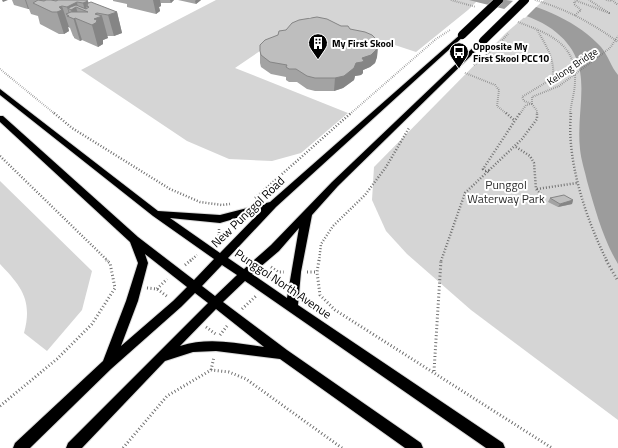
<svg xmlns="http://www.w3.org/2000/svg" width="618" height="448" viewBox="0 0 618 448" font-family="'Titillium Web',sans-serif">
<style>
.green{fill:#d5d5d5}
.water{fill:#9c9c9c}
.pier{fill:#fff}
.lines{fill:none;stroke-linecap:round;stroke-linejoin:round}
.major-casing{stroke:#dbdbdb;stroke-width:2}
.path-far2{stroke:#707070;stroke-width:2;stroke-dasharray:0.5 1.5;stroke-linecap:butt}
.path-far1{stroke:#707070;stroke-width:2.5;stroke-dasharray:1 2;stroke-linecap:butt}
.path{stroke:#707070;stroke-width:3;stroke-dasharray:1 2.5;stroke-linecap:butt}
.major{fill:#000;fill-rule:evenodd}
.major-bridge-casing{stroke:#dbdbdb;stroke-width:9;stroke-linecap:butt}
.path-bridge{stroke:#707070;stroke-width:2;stroke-dasharray:0.5 1.5;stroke-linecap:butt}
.major-bridge{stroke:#000;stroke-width:8}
.wall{fill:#a3a3a3}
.shaded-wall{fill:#858585}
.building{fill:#bebebe;stroke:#858585}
.labels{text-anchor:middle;stroke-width:4;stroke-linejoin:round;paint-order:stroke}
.far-poi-label{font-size:10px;font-weight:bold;fill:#000;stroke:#fff;text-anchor:start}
.far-street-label{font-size:10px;fill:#000;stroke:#fff}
.park-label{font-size:12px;fill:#2c2c2c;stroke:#fff}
.street-label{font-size:12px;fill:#000;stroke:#fff}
</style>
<rect width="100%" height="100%" fill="#fff"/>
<g class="green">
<polygon points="216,0 478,0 468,10 416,52 310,17 235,68 348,113 301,153 272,161 229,159 187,141 81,70"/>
<polygon points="544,0 618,0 618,420 471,310 407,254 386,231 372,200 374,167 506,33"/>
<path d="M0,181l92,90 -10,39 -35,41 -23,-18c9,-33 -3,-47 -24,-69z"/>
</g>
<path class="water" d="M469,0c12,0 25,0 37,0 31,3 74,23 95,47 7,8 10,20 17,28v189c-15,-25 -23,-55 -31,-83 -2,-10 -6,-21 -7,-32 -5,-46 18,-86 -28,-120 -22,-16 -57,-22 -83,-29z"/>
<polygon class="pier" points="514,0 515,0 537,6 525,18 502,11"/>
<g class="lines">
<g class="major-casing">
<path id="major" d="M462,33l2,1v2l-188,171 -48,51 16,11 27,-24 61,-63 149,-142h4v2l-147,144 -26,29 -11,57 -3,33 205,138 2,5h-19l-241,-167 -22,21 64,48 134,93 2,5h-18l-125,-89 -64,-8 -23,1 -28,9 -83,87h-16l2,-5 140,-140 -13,-10 -14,14 -70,62 -81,79h-17l2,-5 88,-82 23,-60 12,-38 -8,-21 -130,-120v-6h3l135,121 56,43 20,-21 -61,-43 -153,-121v-6l158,122 62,4 50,-13zM261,211l-41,42 -50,-35 50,5zM299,228l-12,70 -35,-24 27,-23zM145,254l42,33 -14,14 -52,45 17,-45 10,-38zM222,265l15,10 -22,21 -13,-10zM216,309l48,38c-28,-4 -56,-10 -84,-1z"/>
</g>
<g class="path-far2">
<polyline points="451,0 476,7"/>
<path d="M535,0c31,9 57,23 83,42"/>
<polyline points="606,0 612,1"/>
<polyline points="612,0 618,5"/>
<polyline points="575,15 581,10 574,4 574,2 577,1 609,13 589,0"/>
<path d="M518,22c29,11 59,21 57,59 0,11 -4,22 -5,33"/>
<polyline points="474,65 497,46"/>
<polyline points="0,69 55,114"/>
<polyline points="465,73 495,85 499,90 497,106 507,114"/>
<path d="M532,104l-8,-3 -2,-4 31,-19c2,-19 -7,-33 -16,-48"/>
<polyline points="532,104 537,111 537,114"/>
<polyline points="350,114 436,39 450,30"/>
<polyline points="520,114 526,105 531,104"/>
</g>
<g class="path-far1">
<polyline points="54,113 72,128 170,189 200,202 222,205 230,204"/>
<polyline points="506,113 515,121"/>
<path d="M571,113c-5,47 15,106 36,148"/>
<polyline points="516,147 530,156 534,163 536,189 546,199"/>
<polyline points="0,156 108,261"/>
<polyline points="489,171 485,171 483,169 520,113"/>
<polyline points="537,189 577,183"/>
<polyline points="255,198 351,113"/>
<polyline points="214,240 219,235 219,229"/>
<polyline points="190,261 197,255"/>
<polyline points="319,261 321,244 333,226 365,195 386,167 409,128"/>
<polyline points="441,261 465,193 522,139 537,119 537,113"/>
</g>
<g class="path">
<polyline points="319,260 317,272 320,295 335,310 552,448"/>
<polyline points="606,260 618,281"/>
<polyline points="185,265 191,260"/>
<polyline points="271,267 278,272 284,272"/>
<polyline points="307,272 317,272"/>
<polyline points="271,279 278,272"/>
<polyline points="147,288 157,289 168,297"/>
<polyline points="157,289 167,279"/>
<polyline points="242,309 256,296"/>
<polyline points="206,327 217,335"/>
<polyline points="220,335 227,326"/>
<polyline points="211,370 214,357"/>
<polyline points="434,371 441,260"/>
<polyline points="0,406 57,359 92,324 115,288 110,263 106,260"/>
<polyline points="123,448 167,396 211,370 229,372 246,379 342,448"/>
</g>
<use href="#major" class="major"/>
<g class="major-bridge-casing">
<g id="major-bridge">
<polyline points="462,35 499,0"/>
<polyline points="483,41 525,0"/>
</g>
</g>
<g class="path-bridge">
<polyline points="497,46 508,34"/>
<polyline points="532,104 532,97 559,86 610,48 618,36"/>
</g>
<use href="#major-bridge" class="major-bridge"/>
</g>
<g class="wall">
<polygon points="12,0 86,0 89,3 117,12 122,33 114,36 107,36 108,38 103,40 103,44 98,47 82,40 80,41 74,38 74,37 73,36 70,28 68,27 69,31 64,34 59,34 40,24 38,16 31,14 29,9 28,9 14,5"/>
<polygon points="113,0 174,0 171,3 161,3 161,6 159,7 160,11 156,14 127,7 127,4 113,1"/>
<polygon points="178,0 201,0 196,4"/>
<polygon points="341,26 350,29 378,45 377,57 375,63 370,67 363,70 363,73 361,75 355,76 354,80 343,88 334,91 315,91 307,89 297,82 289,82 286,80 286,77 271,74 261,67 260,63 260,51"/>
<polygon points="550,198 573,200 572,204 558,207 548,202"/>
</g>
<g class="shaded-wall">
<polygon points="2,0 8,0 3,2"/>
<polygon points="25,0 26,0 29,9 28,9"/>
<polygon points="153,0 160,0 161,6 159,7 160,11 156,14"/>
<polygon points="170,0 174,0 171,3"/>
<polygon points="196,0 201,0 196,4 195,1"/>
<polygon points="88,1 94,22 88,5 86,4 87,6 86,6 87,11 85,11 83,3"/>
<polygon points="77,2 78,8 76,7 80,20 75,18 82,40 80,41 71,10 68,8 71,18 70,17 67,7"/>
<polygon points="62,6 69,27 68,27 69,31 64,34 57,12 59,7"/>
<polygon points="117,12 122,33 114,36 108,15"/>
<polygon points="97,13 98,18 102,16 108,38 103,40 103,44 98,47 92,25 95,14"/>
<polygon points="378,45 377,57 375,63 370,67 363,70 363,73 361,75 355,76 354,80 343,88 334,91 335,78"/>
<polygon points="573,200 572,204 558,207 560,204"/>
</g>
<g class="building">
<polygon points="38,0 44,1 46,0 51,0 56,1 58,0 86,0 88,1 83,3 77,2 67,7 62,6 59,7 62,10 57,12 52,12 33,3"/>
<polygon points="91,2 117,12 108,15 97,13 95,14 102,16 94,19 98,20 96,21 97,22 92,25 75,18 74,19 67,16 69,16 66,14 71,12 88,12 76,7 71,10 68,8 76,5 86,9 89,7 86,6 88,5 86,4"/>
<polygon points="317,17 327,19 341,26 348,26 350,29 365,32 372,35 377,40 378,45 376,50 371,55 362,58 364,61 362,62 356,63 354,68 344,76 335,78 315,78 307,76 296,69 289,69 286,67 287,65 270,62 261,55 260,51 260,45 265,40 278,35 279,31 286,30 292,23 299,20"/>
<polygon points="564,195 573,200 560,204 550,198"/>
</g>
<defs>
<g id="building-pin" transform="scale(1)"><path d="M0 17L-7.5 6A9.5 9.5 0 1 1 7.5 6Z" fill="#000" stroke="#fff"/><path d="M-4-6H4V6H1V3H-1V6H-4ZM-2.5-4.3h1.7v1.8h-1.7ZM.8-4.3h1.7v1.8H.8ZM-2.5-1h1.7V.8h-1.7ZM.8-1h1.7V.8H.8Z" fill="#fff"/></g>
<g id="bus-pin" transform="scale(1)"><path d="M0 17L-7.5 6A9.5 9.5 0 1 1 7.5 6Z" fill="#000" stroke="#fff"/><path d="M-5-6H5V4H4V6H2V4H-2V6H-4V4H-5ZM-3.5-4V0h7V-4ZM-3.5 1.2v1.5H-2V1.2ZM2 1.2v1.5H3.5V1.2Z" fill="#fff"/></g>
</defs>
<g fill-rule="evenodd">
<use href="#building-pin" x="318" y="43"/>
<use href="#bus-pin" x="459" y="52"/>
</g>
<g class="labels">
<g class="far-poi-label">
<text x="332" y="47">My First Skool</text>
<text x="473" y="50">Opposite My<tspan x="473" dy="12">First Skool PCC10</tspan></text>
</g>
<g class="far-street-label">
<text transform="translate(572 66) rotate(-34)" y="4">Kelong Bridge</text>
</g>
<g class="park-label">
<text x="506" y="189">Punggol<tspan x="506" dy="14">Waterway Park</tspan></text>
</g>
<g class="street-label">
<text transform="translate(248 212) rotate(-44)" y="4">New Punggol Road</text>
<text transform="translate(283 284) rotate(34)" y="4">Punggol North Avenue</text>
</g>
</g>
</svg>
